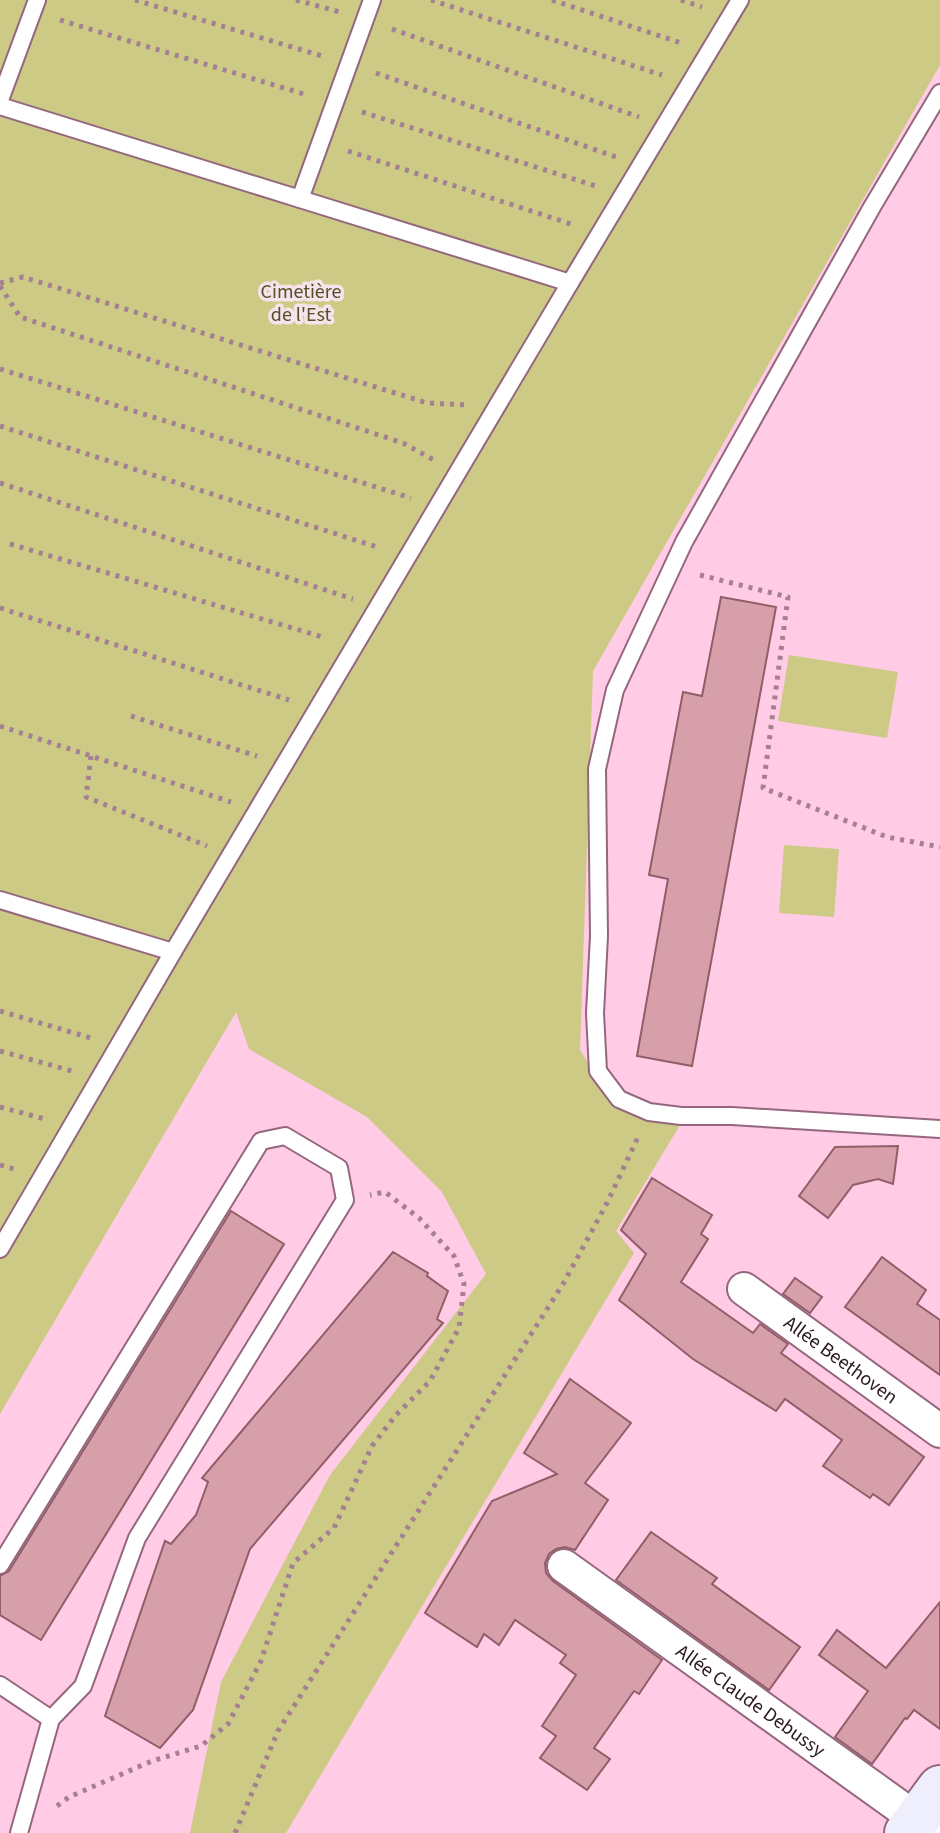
<svg xmlns="http://www.w3.org/2000/svg" width="940" height="1833" viewBox="0 0 940 1833" font-family="'Source Sans 3',sans-serif">
<style>
.green{fill:#ccca85}
.building{fill:#d79fa9;stroke:#915e68;stroke-width:2}
.lines{fill:none;stroke-linecap:round;stroke-linejoin:round}
.service-casing{stroke:#95677f;stroke-width:20}
.minor-casing{stroke:#95677f;stroke-width:36}
.secondary-casing{stroke:#95677f;stroke-width:48}
.path{stroke:#a58093;stroke-width:5;stroke-dasharray:4 6;stroke-linecap:butt}
.service{stroke:#fff;stroke-width:16}
.minor{stroke:#fff;stroke-width:32}
.secondary{stroke:#efeefc;stroke-width:44}
.labels{text-anchor:middle;stroke-width:7;stroke-linejoin:round;paint-order:stroke}
.park-label{font-size:20px;fill:#535226;stroke:#f8e3ed}
.street-label{font-size:20px;fill:#2b1923;stroke:#f8e3ed}
</style>
<rect width="100%" height="100%" fill="#ffcbe5"/>
<g class="green">
<path d="M0,0h940v65l-347,606 -13,379c26,43 46,69 100,75l-64,106 18,22 -348,580h-96l31,-151 109,-207 156,-201 -44,-82 -75,-75 -118,-68 -13,-37 -236,402z"/>
<polygon points="789,655 898,672 887,738 778,721"/>
<polygon points="784,845 839,849 834,917 779,913"/>
</g>
<g class="building">
<polygon points="721,597 776,607 692,1066 637,1056 668,879 649,875 683,692 702,696"/>
<polygon points="898,1146 893,1184 878,1179 853,1185 828,1218 799,1196 835,1147"/>
<polygon points="652,1178 712,1215 701,1234 708,1239 681,1282 753,1333 760,1324 788,1344 781,1353 924,1457 889,1505 873,1494 870,1498 823,1466 842,1440 785,1399 776,1411 693,1359 619,1300 646,1254 621,1230"/>
<polygon points="231,1211 284,1244 41,1640 0,1615 0,1576 9,1571"/>
<polygon points="393,1252 428,1273 427,1276 448,1291 437,1319 443,1323 250,1549 193,1710 160,1748 105,1716 165,1541 171,1544 196,1515 208,1482 202,1478"/>
<polygon points="882,1257 926,1290 917,1304 940,1320 940,1375 845,1307"/>
<polygon points="795,1278 822,1297 810,1313 783,1294"/>
<polygon points="570,1379 631,1423 585,1483 608,1500 575,1550 565,1547 556,1549 549,1554 545,1563 546,1573 553,1581 662,1660 639,1694 634,1691 594,1748 610,1759 587,1790 540,1758 556,1736 542,1726 576,1675 560,1663 566,1655 515,1620 499,1645 484,1634 477,1647 425,1613 492,1501 557,1474 524,1453"/>
<polygon points="651,1532 717,1578 712,1584 800,1647 769,1690 616,1580"/>
<polygon points="940,1602 940,1729 914,1710 907,1719 905,1718 872,1764 835,1737 868,1691 819,1655 837,1630 886,1668"/>
</g>
<g class="lines">
<g class="service-casing">
<g id="service">
<polyline points="940,93 872,207 684,542 615,690 597,769 599,936 595,1013 598,1071 619,1099 649,1112 681,1116 732,1116 940,1129"/>
<polyline points="0,100 37,0"/>
<polyline points="0,106 300,199 372,0"/>
<polyline points="570,283 740,0"/>
<polyline points="0,900 173,952 0,1249"/>
<polyline points="173,952 570,283 300,199"/>
<polyline points="0,1565 261,1141 285,1136 339,1168 345,1200 137,1538 83,1686 51,1719 19,1833"/>
<polyline points="0,1685 51,1719"/>
</g>
</g>
<g class="minor-casing">
<g id="minor">
<path id="s1" d="M744,1289l196,142"/>
<path id="s2" d="M564,1566l372,267"/>
</g>
</g>
<g class="secondary-casing">
<polyline id="secondary" points="907,1833 940,1788"/>
</g>
<g class="path">
<polyline points="135,0 322,56"/>
<polyline points="296,0 340,12"/>
<polyline points="431,0 662,75"/>
<polyline points="552,0 684,44"/>
<polyline points="681,0 702,7"/>
<polyline points="60,20 307,95"/>
<polyline points="392,29 639,117"/>
<polyline points="376,73 616,157"/>
<polyline points="362,112 596,186"/>
<polyline points="348,151 574,225"/>
<polyline points="0,283 23,277 427,403 467,405"/>
<polyline points="0,286 20,317 403,443 434,460"/>
<polyline points="0,369 411,498"/>
<polyline points="0,426 380,548"/>
<polyline points="0,483 353,599"/>
<polyline points="10,544 326,638"/>
<polyline points="700,575 788,597 763,788 887,837 940,847"/>
<polyline points="0,608 289,700"/>
<polyline points="131,716 257,756"/>
<polyline points="0,726 231,802"/>
<polyline points="91,756 86,797 207,846"/>
<polyline points="0,1011 91,1038"/>
<polyline points="0,1051 72,1071"/>
<polyline points="0,1107 45,1119"/>
<polyline points="0,1165 14,1169"/>
<polyline points="57,1806 69,1797 152,1761 201,1746 228,1724 261,1661 293,1563 334,1528 372,1446 395,1416 430,1381 459,1328 464,1284 454,1256 419,1218 385,1192 370,1195"/>
<polyline points="235,1833 278,1731 563,1284 607,1203 639,1135"/>
</g>
<use href="#service" class="service"/>
<use href="#minor" class="minor"/>
<use href="#secondary" class="secondary"/>
</g>
<g class="labels">
<g class="park-label">
<text x="301" y="298">Cimetière<tspan x="301" dy="23">de l'Est</tspan></text>
</g>
<g class="street-label">
<text dy="7" stroke="none"><textPath href="#s1" startOffset="120">Allée Beethoven</textPath></text>
<text dy="7" stroke="none"><textPath href="#s2" startOffset="230">Allée Claude Debussy</textPath></text>
</g>
</g>
</svg>
